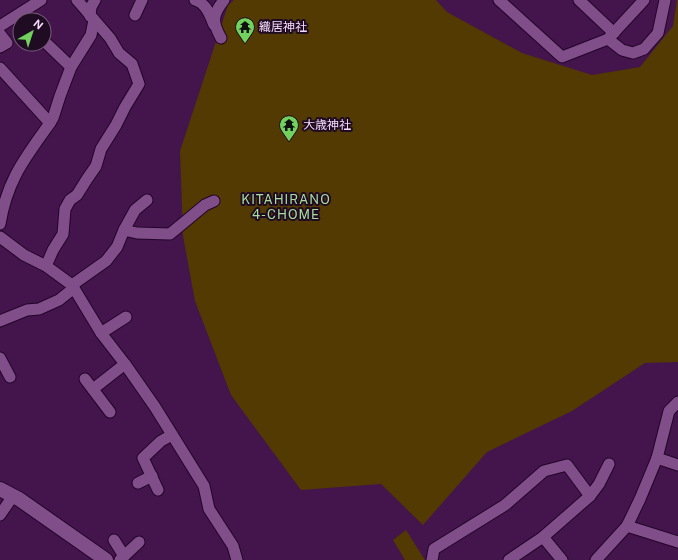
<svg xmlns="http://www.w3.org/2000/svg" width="678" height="560" viewBox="0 0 678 560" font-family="'Public Sans','Noto Sans JP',sans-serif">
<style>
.green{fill:#533902}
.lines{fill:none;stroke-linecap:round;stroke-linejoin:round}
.minor-casing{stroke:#25032b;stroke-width:13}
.tertiary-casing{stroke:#25032b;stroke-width:16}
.minor{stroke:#804f8a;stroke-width:11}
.tertiary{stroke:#804f8a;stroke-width:14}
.labels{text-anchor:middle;stroke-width:4;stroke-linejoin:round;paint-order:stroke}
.poi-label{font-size:12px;fill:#f5dafa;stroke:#1f0c23;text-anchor:start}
.neighbourhood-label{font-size:13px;letter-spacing:1px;fill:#a8dc9e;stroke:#1f0c23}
</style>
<rect width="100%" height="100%" fill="#43154c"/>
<g class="green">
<polygon points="234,0 436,0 447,12 522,53 592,75 640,67 673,26 677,0 678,0 678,362 645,363 572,411 487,452 423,525 381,484 301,490 231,395 195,301 183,236 180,151 228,5"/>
<polygon points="406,530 425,560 405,560 393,540"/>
</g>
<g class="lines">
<g class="minor-casing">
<g id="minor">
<path d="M195,0c11,3 15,15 19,25"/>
<polyline points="499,0 562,57 608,39 644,0"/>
<polyline points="579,0 614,33"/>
<polyline points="135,15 142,0"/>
<polyline points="90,16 91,7 95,0"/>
<polyline points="0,26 41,0"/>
<polyline points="0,34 7,43 0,47"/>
<path d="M221,38c-9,-16 -9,-23 3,-38"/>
<polyline points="608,39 622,50 633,53 644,49 658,33 665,0"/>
<polyline points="44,41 71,67"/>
<path d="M0,68l50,55c-25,35 -43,57 -50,101"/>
<polyline points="50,123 53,118 60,96 71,67 91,35 94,20"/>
<polyline points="124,230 135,210 147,200"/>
<polyline points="0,237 24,255 46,266 72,285 101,333 125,364 155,407 204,486 209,509 233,546 237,560"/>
<polyline points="46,266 53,250 63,234 65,209 70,200 77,195 87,179 96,166 101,149 116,125 125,107 139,84 132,64 119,53 110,38 77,0"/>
<polyline points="72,285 106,261 117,247 124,230 137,233 170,234 205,205 214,201"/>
<polyline points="0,321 27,310 39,309 59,300 74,288"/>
<polyline points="101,333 126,317"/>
<polyline points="0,358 10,377"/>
<polyline points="85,379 110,412"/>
<polyline points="93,389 125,364"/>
<polyline points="657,458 678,465"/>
<polyline points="138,483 152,476"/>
<polyline points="158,490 143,458 161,441 172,435"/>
<polyline points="0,515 13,496"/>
<polyline points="627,526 640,499 657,458 669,411 678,402"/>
<polyline points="543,537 562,560"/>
<polyline points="114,540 124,556"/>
<polyline points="120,560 139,542"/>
<polyline points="432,560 434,549 505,505 544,471 567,465 590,496"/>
<polyline points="509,560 543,537 590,496 599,484 609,464"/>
<polyline points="596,560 627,526 678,542"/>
</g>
</g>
<g class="tertiary-casing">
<polyline id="tertiary" points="0,489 19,499 106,560"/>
</g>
<use href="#minor" class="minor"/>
<use href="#tertiary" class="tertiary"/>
</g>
<defs>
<g id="temple-pin" transform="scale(1)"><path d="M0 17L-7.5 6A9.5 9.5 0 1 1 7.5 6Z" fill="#71d35e" stroke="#1f0c23"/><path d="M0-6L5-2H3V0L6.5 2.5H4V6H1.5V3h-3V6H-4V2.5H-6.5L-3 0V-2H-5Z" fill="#111"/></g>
</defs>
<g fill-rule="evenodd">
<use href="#temple-pin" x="245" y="27"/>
<use href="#temple-pin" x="289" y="125"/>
</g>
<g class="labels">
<g class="poi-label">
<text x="259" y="31">織居神社</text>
<text x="303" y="129">大歳神社</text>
</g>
<g class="neighbourhood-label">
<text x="286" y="204">KITAHIRANO<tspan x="286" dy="15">4-CHOME</tspan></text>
</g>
</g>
<g transform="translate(32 32) rotate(39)"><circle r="19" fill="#1f0c23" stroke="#755e79"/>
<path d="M0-3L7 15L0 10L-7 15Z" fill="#71d35e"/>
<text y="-6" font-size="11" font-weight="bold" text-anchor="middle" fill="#f5dafa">N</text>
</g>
</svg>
